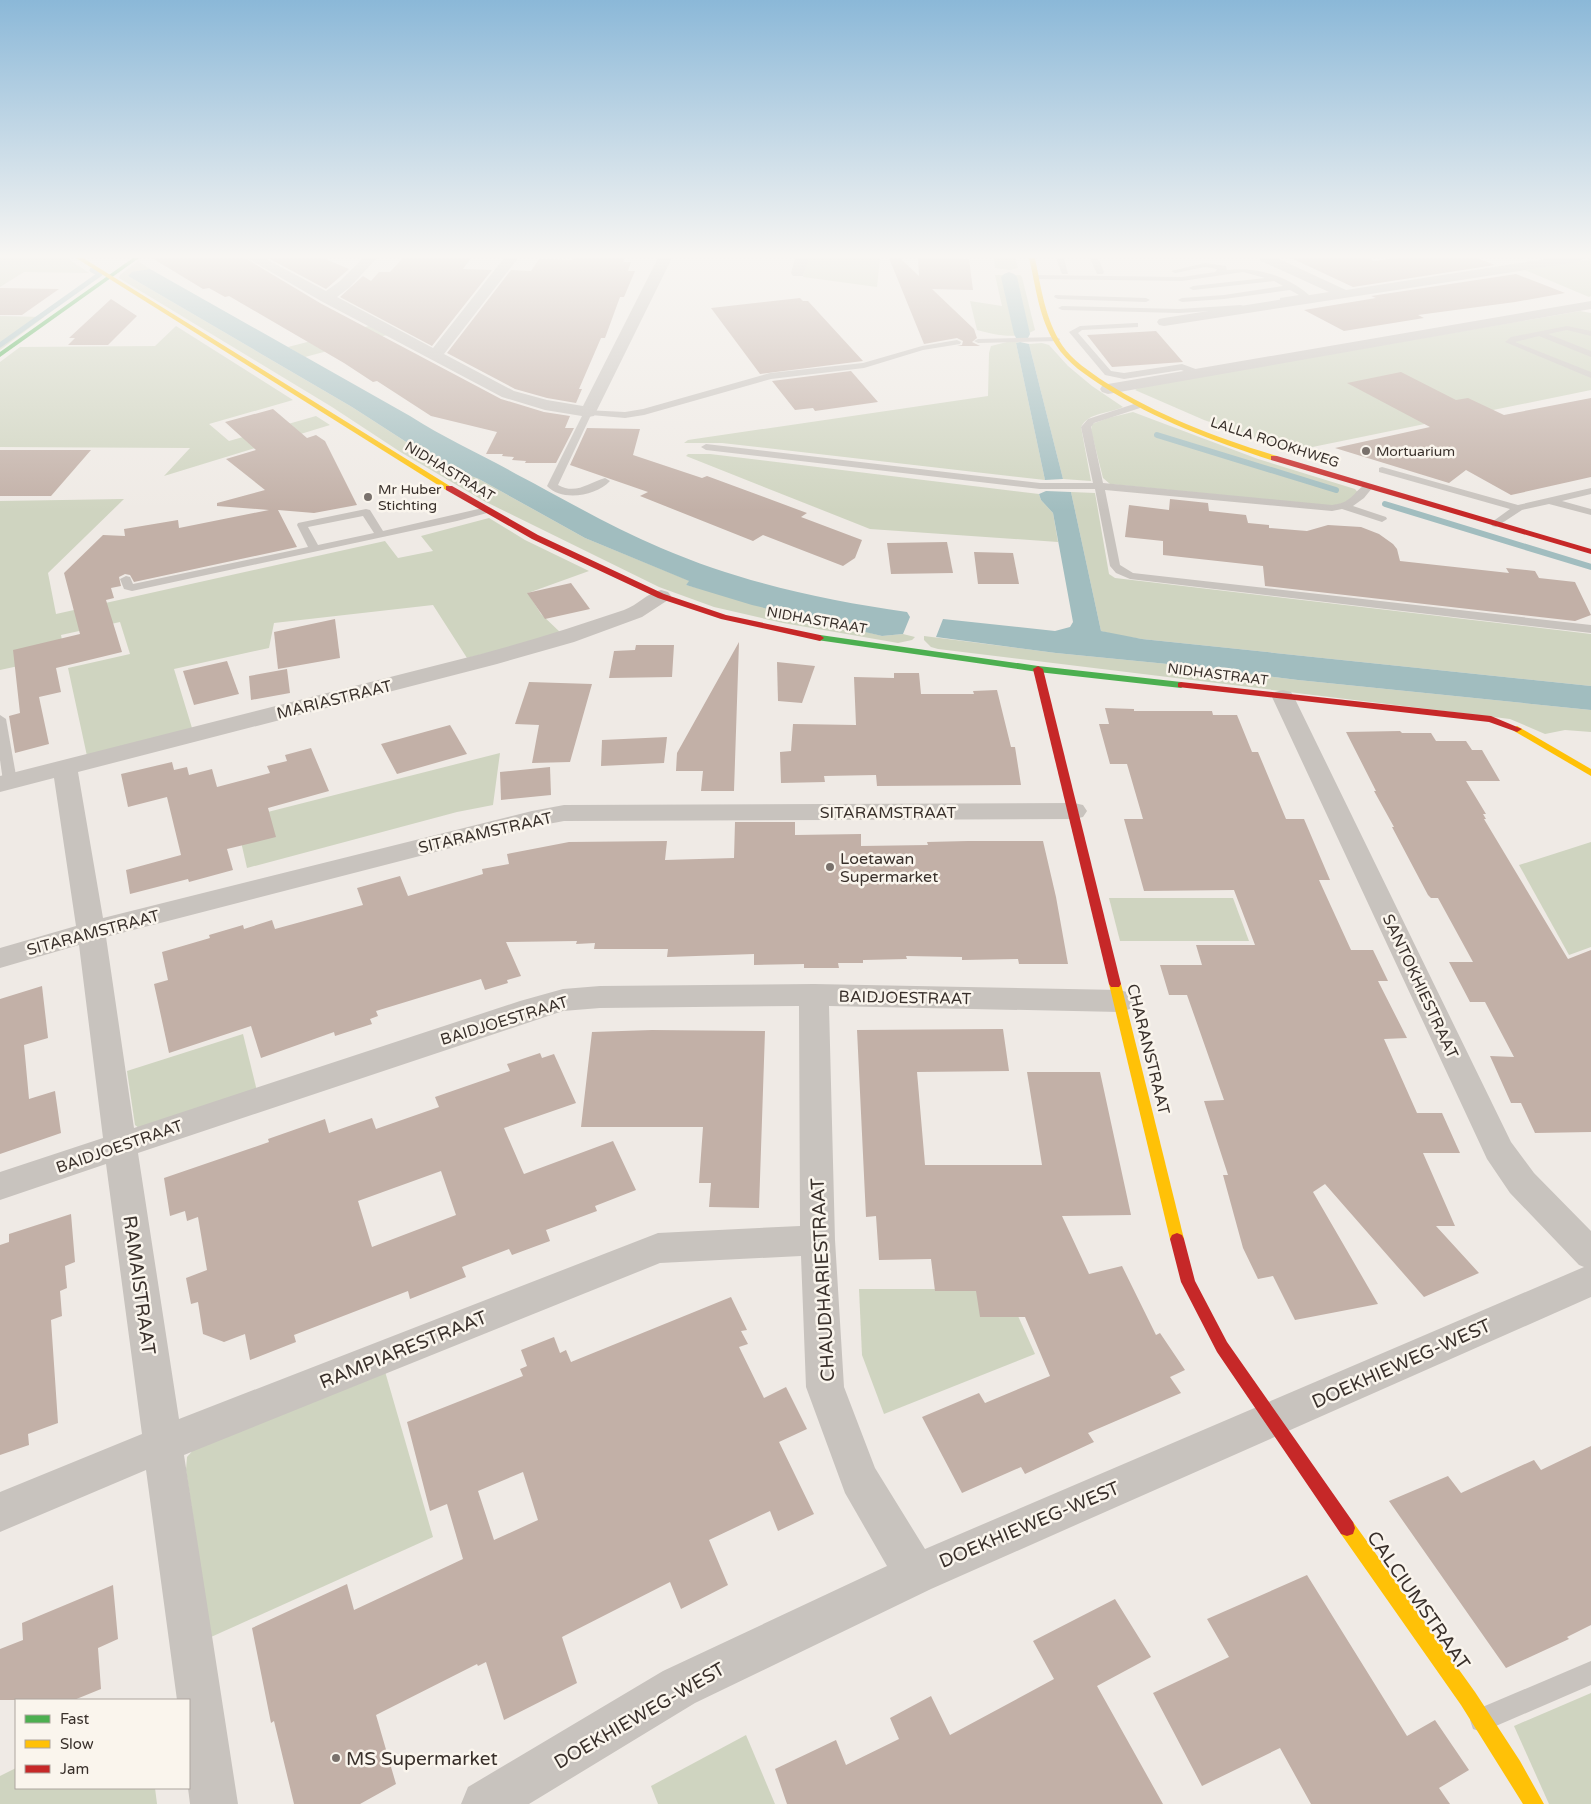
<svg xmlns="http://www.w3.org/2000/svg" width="1591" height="1804" viewBox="0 0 1591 1804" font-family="'Varela Round',sans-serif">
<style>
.green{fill:#cfd4c0}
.water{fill:#a1bdbf}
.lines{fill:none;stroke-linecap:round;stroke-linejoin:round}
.stream-far1{stroke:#a1bdbf;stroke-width:5}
.stream{stroke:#a1bdbf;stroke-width:6}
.canal{fill:#a1bdbf;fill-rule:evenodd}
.building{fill:#c2b0a7;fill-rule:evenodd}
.lane{fill:#c8c3be;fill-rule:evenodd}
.street{fill:#c8c3be;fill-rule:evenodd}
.fast{fill:#4caf50;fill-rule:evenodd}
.slow{fill:#ffc107;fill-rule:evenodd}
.jam{fill:#c62828;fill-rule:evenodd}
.poi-dot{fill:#79716c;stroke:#faf5ed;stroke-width:2}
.labels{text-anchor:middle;stroke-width:5;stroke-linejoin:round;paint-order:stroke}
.far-street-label{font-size:14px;fill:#39302b;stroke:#faf5ed}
.far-poi-label{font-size:14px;fill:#39302b;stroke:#faf5ed;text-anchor:start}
.street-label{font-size:16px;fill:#39302b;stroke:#faf5ed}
.poi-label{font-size:16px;fill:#39302b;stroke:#faf5ed;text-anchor:start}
.near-street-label{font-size:19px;fill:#39302b;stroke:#faf5ed}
.near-poi-label{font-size:19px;fill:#39302b;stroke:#faf5ed;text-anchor:start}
</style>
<rect width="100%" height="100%" fill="#efeae5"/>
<g class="green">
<polygon points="0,258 67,258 89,273 24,272 0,287"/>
<polygon points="808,258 880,258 877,287 803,277"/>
<polygon points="994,258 1015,258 1018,268 1010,270 995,268"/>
<polygon points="1591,259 1591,296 1589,297 1525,270"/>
<polygon points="138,261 150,269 128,276 352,407 442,465 479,479 585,538 690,581 686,585 882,636 903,634 915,637 912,640 898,643 783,623 714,607 659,587 484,501 402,453 332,407 119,278 120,275"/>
<path d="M995,275h25l2,2 13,53c-15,10 -41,5 -58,0l-7,-29 32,5z"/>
<polygon points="1580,311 1591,313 1591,390 1293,451 1204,420 1135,390 1140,387"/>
<polygon points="0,316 44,317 0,350"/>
<polygon points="176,326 293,400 209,424 229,441 316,416 330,425 164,476 190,448 0,447 0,362 20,347 155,346"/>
<polygon points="369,326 387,335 305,357 288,347"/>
<polygon points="1011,341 1020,342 1016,343 1045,480 722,443 684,443 688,440 988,396 989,353 991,346"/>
<path d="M1042,343l7,2 19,21 24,20 31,21c-15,7 -34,5 -42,20l10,54 -28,-2 -34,-135z"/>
<polygon points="1133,412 1258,459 1355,489 1359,494 1348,502 1332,506 1110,484 1103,478 1091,430 1092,424 1108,418"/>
<polygon points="688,454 710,454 1039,494 1041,500 1053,513 1058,542 870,529 686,456"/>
<polygon points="1071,492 1095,493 1109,574 1115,578 1591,634 1591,686 1142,639 1116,635 1101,631"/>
<polygon points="124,499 48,573 56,614 385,541 398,558 433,551 421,536 489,518 525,540 589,571 528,593 541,614 562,634 467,658 433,605 274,623 269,648 174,669 192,728 87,756 68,668 130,654 120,622 61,635 65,656 0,670 0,501"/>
<polygon points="924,636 1056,653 1188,666 1298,680 1591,710 1591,732 1565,730 1545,734 1510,719 938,649 931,647 924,640"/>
<polygon points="500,753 493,805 457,812 247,868 236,820"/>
<polygon points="1591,842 1591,947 1569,955 1519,865"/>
<polygon points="1109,898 1233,898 1249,941 1120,941"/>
<polygon points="243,1034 257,1091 140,1129 135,1125 127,1071"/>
<polygon points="859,1289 1006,1289 1035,1354 884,1414 862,1355"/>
<polygon points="384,1368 433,1537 211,1637 186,1470 187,1457 195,1448"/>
<polygon points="1591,1693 1591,1804 1549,1804 1514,1726"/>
<polygon points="746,1735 775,1804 658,1804 651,1786"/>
<polygon points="16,1768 16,1788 155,1788 157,1804 0,1804 0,1776"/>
</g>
<g class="water">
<path d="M150,269l260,147c34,22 71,38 106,58 48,25 95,53 145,74 79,34 161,52 246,64l3,5 -7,17 -21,2 -130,-31 -66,-20 3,-4 -104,-43 -106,-59 -37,-14 -90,-58 -224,-131 4,-4z"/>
<polygon points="1020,342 1029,344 1063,479 1045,480 1016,343"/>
<polygon points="1046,491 1071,492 1101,631 1142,639 1591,686 1591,710 1298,680 1188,666 1056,653 936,637 943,619 1055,631 1070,627 1073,622 1053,513 1041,500 1039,494"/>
</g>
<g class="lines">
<polyline class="stream-far1" points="0,345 100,274 92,270"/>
<g class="stream">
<polyline points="1157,435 1336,490"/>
<polyline points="1385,504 1591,567"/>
</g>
<polygon class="canal" points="1009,272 1014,274 1017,277 1030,334 1028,338 1016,338 1014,334 1001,277 1004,274"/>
</g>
<g class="building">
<polygon points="152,258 245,258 320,303 501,399 544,412 570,416 565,428 574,428 556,463 525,463 526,461 512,460 514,457 502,456 503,454 486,454 497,432 431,416 377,381 373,382 344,363 229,296 225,297 209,288 203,289"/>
<polygon points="268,258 323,258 349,269 326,289"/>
<polygon points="403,258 471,258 463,269 492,270 432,346 340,297 363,276 371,281 379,272 390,272"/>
<polygon points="574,258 625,258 623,262 631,262 628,271 635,271 624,297 620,297 605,338 601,338 579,389 582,389 576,403 547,398 515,389 447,353 511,270 531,271 539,259 572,260"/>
<polygon points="889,258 900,258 919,276 918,258 969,259 973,290 932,289 974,329 977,338 972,342 980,346 957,346 962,345 963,341 957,338 924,344"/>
<polygon points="1291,258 1367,258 1374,261 1398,258 1477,258 1495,265 1353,287"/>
<polygon points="1516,274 1565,293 1515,302 1418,315 1424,318 1344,331 1304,310 1376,298 1371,296"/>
<polygon points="0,288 59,289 22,315 0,315"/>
<polygon points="800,298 803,301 808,301 863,361 760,374 711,308"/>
<polygon points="111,299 137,316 108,345 68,345 75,338 69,338"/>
<polygon points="1156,331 1183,362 1112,367 1087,335"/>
<polygon points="851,371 878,402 815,411 813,408 795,410 772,381"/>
<polygon points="1401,372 1456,400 1468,398 1504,415 1591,398 1591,477 1511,495 1466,470 1449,483 1335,448 1430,427 1347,383"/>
<polygon points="273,409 307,438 316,435 325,441 357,505 314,513 278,510 297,547 134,582 130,575 125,574 119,577 121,586 111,588 114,598 106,600 122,652 56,668 61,692 39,697 49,744 15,753 9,716 20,713 13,650 80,634 64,573 103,535 125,536 124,529 178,520 179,528 269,510 217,506 217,503 265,490 226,459 256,450 225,422"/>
<polygon points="587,428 640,429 633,455 702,478 707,476 807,513 801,517 862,540 855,558 843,566 763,535 753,541 640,496 648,492 570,465"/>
<polygon points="0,450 91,450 51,496 0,496"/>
<polygon points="1170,499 1208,503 1209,511 1246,515 1248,523 1269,525 1269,528 1307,531 1328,525 1361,527 1379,534 1393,544 1397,549 1400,561 1509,573 1506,568 1535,571 1539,578 1575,582 1591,615 1575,621 1265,586 1263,566 1163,555 1163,541 1125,537 1129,505 1169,510"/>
<polygon points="947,542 953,573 891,574 887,543"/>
<polygon points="974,552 1013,553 1019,584 978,584"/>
<polygon points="571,583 590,609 545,619 527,593"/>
<polygon points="335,619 340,658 278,669 274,632"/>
<polygon points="739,642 734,791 701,791 703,771 676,771 677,753"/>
<polygon points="636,645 674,645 672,677 609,678 614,651 635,650"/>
<polygon points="227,661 239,694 194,705 183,671"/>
<polygon points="777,662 815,666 802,703 778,701"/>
<polygon points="287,669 290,693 251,700 249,676"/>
<polygon points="894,673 919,673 921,694 974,694 973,691 997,690 1011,747 1015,747 1021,785 877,786 876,775 824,776 825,782 781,783 780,752 791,751 793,724 856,725 854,677 894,678"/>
<polygon points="529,682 592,684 570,762 532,763 539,725 515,724"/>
<polygon points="1105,708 1134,709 1134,711 1212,711 1213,715 1237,715 1252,752 1258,752 1286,819 1304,819 1330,880 1319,880 1351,950 1373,950 1388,981 1378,981 1407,1038 1384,1039 1417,1113 1442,1113 1460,1153 1423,1153 1455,1226 1436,1226 1479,1273 1424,1297 1325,1184 1313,1192 1378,1304 1295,1320 1273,1276 1258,1279 1243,1248 1223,1175 1228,1175 1204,1101 1224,1100 1187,995 1169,995 1160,965 1202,965 1196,945 1255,945 1234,890 1144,891 1124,819 1143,819 1127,764 1110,764 1099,724 1109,724"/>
<polygon points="450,725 467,754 397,774 381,744"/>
<polygon points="1400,731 1402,733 1431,733 1436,741 1466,741 1472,750 1482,750 1500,781 1466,781 1486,814 1483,814 1486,819 1484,819 1568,959 1591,950 1591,1132 1535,1133 1521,1103 1511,1103 1490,1056 1514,1057 1485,1002 1470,1002 1449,962 1473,962 1438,898 1431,898 1428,895 1392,827 1394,827 1374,791 1376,791 1346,732"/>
<polygon points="667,737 664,763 601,766 602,740"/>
<polygon points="311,748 329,791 268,808 276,837 227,849 233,870 189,882 188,879 130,894 126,870 181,855 167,797 128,807 121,774 172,762 174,770 187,767 189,775 212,769 217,787 270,773 267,766 287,761 285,755"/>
<polygon points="550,767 551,795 501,800 500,772"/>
<polygon points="735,822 795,822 795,835 861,834 861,846 928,845 927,842 968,841 1043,841 1056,897 1068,964 1019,964 1018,959 962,960 962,957 906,956 907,959 863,960 863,963 838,963 839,968 804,968 804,964 754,965 754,954 667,957 668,949 594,949 595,943 576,944 577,941 506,942 521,976 507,980 508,983 485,990 481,979 376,1011 378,1016 370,1019 372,1024 335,1036 334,1032 261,1058 251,1026 169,1053 154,984 168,980 162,952 210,938 209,935 243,925 244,929 272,920 275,929 363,905 357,888 400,876 408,896 483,874 482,869 509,864 507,854 569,842 667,841 665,860 734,858"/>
<polygon points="42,986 48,1038 24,1045 29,1099 55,1091 61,1133 0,1154 0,999"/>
<polygon points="1003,1029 1009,1071 917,1072 925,1165 1042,1165 1027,1072 1100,1072 1131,1215 1062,1216 1089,1274 1122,1266 1156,1335 1160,1333 1185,1370 1170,1377 1181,1393 1088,1433 1094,1442 1025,1474 1021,1467 962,1493 922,1417 979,1393 985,1403 1050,1376 1025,1317 980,1317 976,1291 935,1291 931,1259 879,1260 876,1216 866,1217 857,1030"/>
<polygon points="652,1030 765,1031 759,1208 709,1207 711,1183 699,1183 703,1127 581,1127 592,1032"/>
<path d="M540,1053l2,5 12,-4 22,49 -72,25 19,44 1,2 89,-33 23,49 -41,16 2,5 -51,19 4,11 -38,14 -3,-6 -47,18 4,10 -56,22 -2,-8 -114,44 2,7 -46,18 -5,-26 -21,8 -21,-8 -5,-32 -7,2 -5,-26 21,-8 -9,-53 -11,4 -2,-10 -15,5 -6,-38 105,-36 -1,-3 57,-20 4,14 43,-15 4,11 63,-22 -4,-10 75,-26 -3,-7zM441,1171l15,44 -84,32 -14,-46z"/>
<polygon points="71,1214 75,1262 65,1266 67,1288 60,1291 62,1316 51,1320 58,1423 28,1434 29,1445 0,1455 0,1245 9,1242 9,1234"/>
<path d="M731,1297l16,33 -6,1 7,13 -9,3 25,51 22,-11 21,42 -28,13 35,72 -36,17 -8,-20 -61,29 19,45 -47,24 -11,-27 -108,55 15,46 -73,37 -18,-58 -8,4 -1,-2 -101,51 20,69 -36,20h-66l-20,-83 -3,2 -19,-95 95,-44 7,26 109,-51 -16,-55 -17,7 -23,-89 116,-46 -3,-7 7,-3 -6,-16 33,-13 6,16 6,-3 5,12zM523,1472l15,48 -44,20 -16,-49z"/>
<polygon points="1591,1446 1591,1625 1567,1637 1569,1639 1506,1668 1389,1501 1448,1476 1461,1493 1534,1460 1541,1470"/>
<polygon points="1307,1575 1407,1736 1435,1720 1469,1770 1439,1788 1450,1804 1311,1804 1280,1748 1202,1786 1153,1693 1229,1657 1207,1619"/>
<polygon points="113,1585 118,1639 98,1648 101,1689 74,1700 0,1700 0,1649 23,1640 22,1623"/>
<polygon points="1115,1599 1151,1657 1097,1686 1163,1804 787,1804 775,1769 836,1740 846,1765 899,1739 890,1718 931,1696 950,1735 1054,1679 1033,1641"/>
</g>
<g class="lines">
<g class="lane">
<polygon points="1056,258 1064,258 1068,274 1062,274"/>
<polygon points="1090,258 1098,258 1104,272 1103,274 1097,274"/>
<path d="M1205,263l21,3 1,4c28,-4 61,6 82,25l-4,4 -22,3h-3v-4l19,-3 -9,-5 -66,9 -42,3 -4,-2 4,-2 42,-3 59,-9 -9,-5 -81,9 -4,-2 4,-2 72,-8 -22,-6 -61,9 -145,-2 -4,-2 4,-2 145,2 33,-5 2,-3 -12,-2 -30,6 -4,-2z"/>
<polygon points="1055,295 1146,298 1150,300 1146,302 1058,299 1054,297"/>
<polygon points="1241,305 1245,307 1244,309 1179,313 1062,310 1058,308 1062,306 1179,309"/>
<polygon points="1135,323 1138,323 1138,327 1082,330 1078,333 1111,371 1124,373 1182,364 1201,371 1201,375 1195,375 1181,370 1124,379 1105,375 1069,332 1080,326"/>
<polygon points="1567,326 1591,331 1591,336 1567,330 1548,334 1591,351 1591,357 1539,336 1515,342 1591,372 1591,378 1505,342 1511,337"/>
<polygon points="1056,337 1060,339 1059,341 978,343 974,341 978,339"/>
<path d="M957,340l4,2 -1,2 -37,6 -59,18 -93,11 -127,36 -19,3 -34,-3 -33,70c18,10 30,-2 47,-7l5,3c-14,15 -48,21 -63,5l38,-76 40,2 18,-3 127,-36 93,-10 59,-17z"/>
<path d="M1137,403l3,1v4l-46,15 -3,4 12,56 229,22c24,-3 21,-16 36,-21l5,3 -9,11 -11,8 33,11 1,2 -5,3 -40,-13 -10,2 -227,-21 15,75 13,8 458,52v8l-461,-54 -14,-6 -6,-7 -15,-77h-55l-334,-39 -5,-3 5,-3 334,39h53l-12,-56 7,-8z"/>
<polygon points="1382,467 1518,505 1591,488 1591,494 1562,501 1591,509 1591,515 1549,504 1522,510 1496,527 1492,526 1491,524 1492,522 1510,509 1379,472 1379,468"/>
<path d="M487,507l4,1 1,2 -1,2 -34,9 -325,70 -8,-2 -4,-10 6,-3 4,1 3,7 175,-37 -11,-22 1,-2 68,-14 4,1 13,21zM363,516l11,17 -56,12 -10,-18z"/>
<polygon points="0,715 6,719 17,781 10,785 3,781 0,760"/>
<polygon points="1591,1661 1591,1685 1482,1732 1473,1729 1470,1720 1473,1711"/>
</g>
<g class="street">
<polygon points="247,258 264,258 326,291 340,281 363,258 377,258 350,287 337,297 433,348 504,258 518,258 444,354 514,391 547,400 583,406 658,258 672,258 596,412 594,416 588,417 545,410 502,397 321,301"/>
<polygon points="795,258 809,258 803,276 793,276 791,273"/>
<polygon points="1259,258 1277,258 1346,290 1552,258 1585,258 1578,262 1164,326 1159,325 1157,322 1159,319 1164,318 1329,292 1261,261"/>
<polygon points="1591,301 1591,309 1108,394 1102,392 1100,389 1102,386 1108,384"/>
<path d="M661,590l7,2 3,4 -3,4 -26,17 -68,25 -77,22 -419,108 25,146 429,-107 32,-6 510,-2 9,2 4,6 -4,6 -9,2 -510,2 -32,6 -426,110 28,191 386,-127 43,-12 37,-3 214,-2 306,6 10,3 5,8 -5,8 -10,3 -291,-6 6,234 9,147 31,81 50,81 659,-282 -5,-2 -69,-72 -23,-34 -215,-462 3,-5 8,-2 8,2 3,5 217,445 23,31 57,58v66l-660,292 -236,114 -166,101h-68l7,-17 195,-116 224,-105 -42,-73 -39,-106 -5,-131 -141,7 -476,192 54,349h-48l-2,-16 1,-88h-12l-31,-230 -146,62v-40l142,-58 -36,-270 -106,36v-28l103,-34 -24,-193 -79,23v-20l76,-22 -22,-148 -54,14v-16l481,-122c48,-13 96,-28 143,-44 14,-5 23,-17 37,-20zM799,1006l1,220 -142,7 -479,186 -41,-266 425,-142 37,-3z"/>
</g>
<g class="fast">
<polygon points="133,258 139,258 0,357 0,352"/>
<polygon points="820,635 1038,666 1181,682 1186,685 1181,688 1038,672 817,640 817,636"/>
</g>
<g class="slow">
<polygon points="76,258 83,258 453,488 446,490"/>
<path d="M1029,258h6c6,29 10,61 27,87 10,15 28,27 43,37 54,34 112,56 172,74v4h-6c-58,-19 -115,-40 -167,-73 -17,-11 -37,-24 -48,-42 -17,-26 -20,-58 -27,-87z"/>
<polygon points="1517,726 1591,769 1591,776 1514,731 1512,729"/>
<polygon points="1115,980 1119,981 1121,984 1184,1239 1182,1243 1177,1245 1172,1243 1170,1239 1109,984 1111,981"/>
<polygon points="1347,1520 1353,1522 1475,1692 1520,1761 1544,1804 1523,1804 1461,1705 1341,1534 1339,1528 1341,1522"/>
</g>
<g class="jam">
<polygon points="1271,456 1277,456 1591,549 1591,554 1271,460"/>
<polygon points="446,486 452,486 538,535 664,594 726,615 820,635 824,638 820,641 721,619 658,598 532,539 446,490"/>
<polygon points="1038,666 1043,669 1121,984 1119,987 1111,987 1109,984 1033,669"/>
<polygon points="1181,682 1491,716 1522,729 1517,732 1489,722 1178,687 1178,683"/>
<polygon points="1177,1233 1182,1235 1184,1239 1195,1281 1227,1342 1353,1522 1355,1528 1353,1534 1347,1536 1341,1534 1217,1352 1181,1282 1170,1239 1172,1235"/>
</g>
</g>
<linearGradient id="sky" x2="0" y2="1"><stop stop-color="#8bb8d8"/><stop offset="0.5" stop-color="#f8f6f3"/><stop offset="1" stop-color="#f8f6f3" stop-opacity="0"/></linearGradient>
<rect width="1591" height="511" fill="url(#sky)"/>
<g class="poi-dot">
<circle cx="1366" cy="451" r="5"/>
<circle cx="368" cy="497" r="5"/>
<circle cx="830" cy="867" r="5"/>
<circle cx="336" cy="1758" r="5"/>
</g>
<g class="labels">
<g class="far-street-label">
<text transform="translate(1275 442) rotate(18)" y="5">LALLA ROOKHWEG</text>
<text transform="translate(450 471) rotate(31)" y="5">NIDHASTRAAT</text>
<text transform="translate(817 620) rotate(10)" y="5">NIDHASTRAAT</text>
<text transform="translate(1218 674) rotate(7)" y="5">NIDHASTRAAT</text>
</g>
<g class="far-poi-label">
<text x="1376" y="456">Mortuarium</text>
<text x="378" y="494">Mr Huber<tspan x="378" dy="16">Stichting</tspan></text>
</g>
<g class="street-label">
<text transform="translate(334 699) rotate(-14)" y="6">MARIASTRAAT</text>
<text x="888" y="818">SITARAMSTRAAT</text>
<text transform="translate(485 832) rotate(-13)" y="6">SITARAMSTRAAT</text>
<text transform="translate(93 932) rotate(-15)" y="6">SITARAMSTRAAT</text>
<text transform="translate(1421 986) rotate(65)" y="6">SANTOKHIESTRAAT</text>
<text transform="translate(905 997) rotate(1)" y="6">BAIDJOESTRAAT</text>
<text transform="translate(504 1020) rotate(-17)" y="6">BAIDJOESTRAAT</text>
<text transform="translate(1149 1049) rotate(76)" y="6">CHARANSTRAAT</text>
<text transform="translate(119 1146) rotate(-19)" y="6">BAIDJOESTRAAT</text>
</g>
<g class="poi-label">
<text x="840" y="864">Loetawan<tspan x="840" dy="18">Supermarket</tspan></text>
</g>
<g class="near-street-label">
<text transform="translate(822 1280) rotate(-93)" y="7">CHAUDHARIESTRAAT</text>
<text transform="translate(140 1285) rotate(82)" y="7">RAMAISTRAAT</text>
<text transform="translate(403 1349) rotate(-22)" y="7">RAMPIARESTRAAT</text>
<text transform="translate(1401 1363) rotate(-24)" y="7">DOEKHIEWEG-WEST</text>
<text transform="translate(1029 1524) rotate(-23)" y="7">DOEKHIEWEG-WEST</text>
<text transform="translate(1419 1600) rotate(55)" y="7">CALCIUMSTRAAT</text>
<text transform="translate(639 1715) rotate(-30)" y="7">DOEKHIEWEG-WEST</text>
</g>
<g class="near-poi-label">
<text x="346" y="1765">MS Supermarket</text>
</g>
</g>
<rect x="15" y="1699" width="175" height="90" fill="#faf5ed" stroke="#ada69f"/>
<rect x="25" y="1715" width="25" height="8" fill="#4caf50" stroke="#ada69f"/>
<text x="60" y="1724" font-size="15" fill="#39302b">Fast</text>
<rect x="25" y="1740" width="25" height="8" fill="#ffc107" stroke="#ada69f"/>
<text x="60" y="1749" font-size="15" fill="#39302b">Slow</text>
<rect x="25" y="1765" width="25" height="8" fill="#c62828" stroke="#ada69f"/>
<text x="60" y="1774" font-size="15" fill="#39302b">Jam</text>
</svg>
